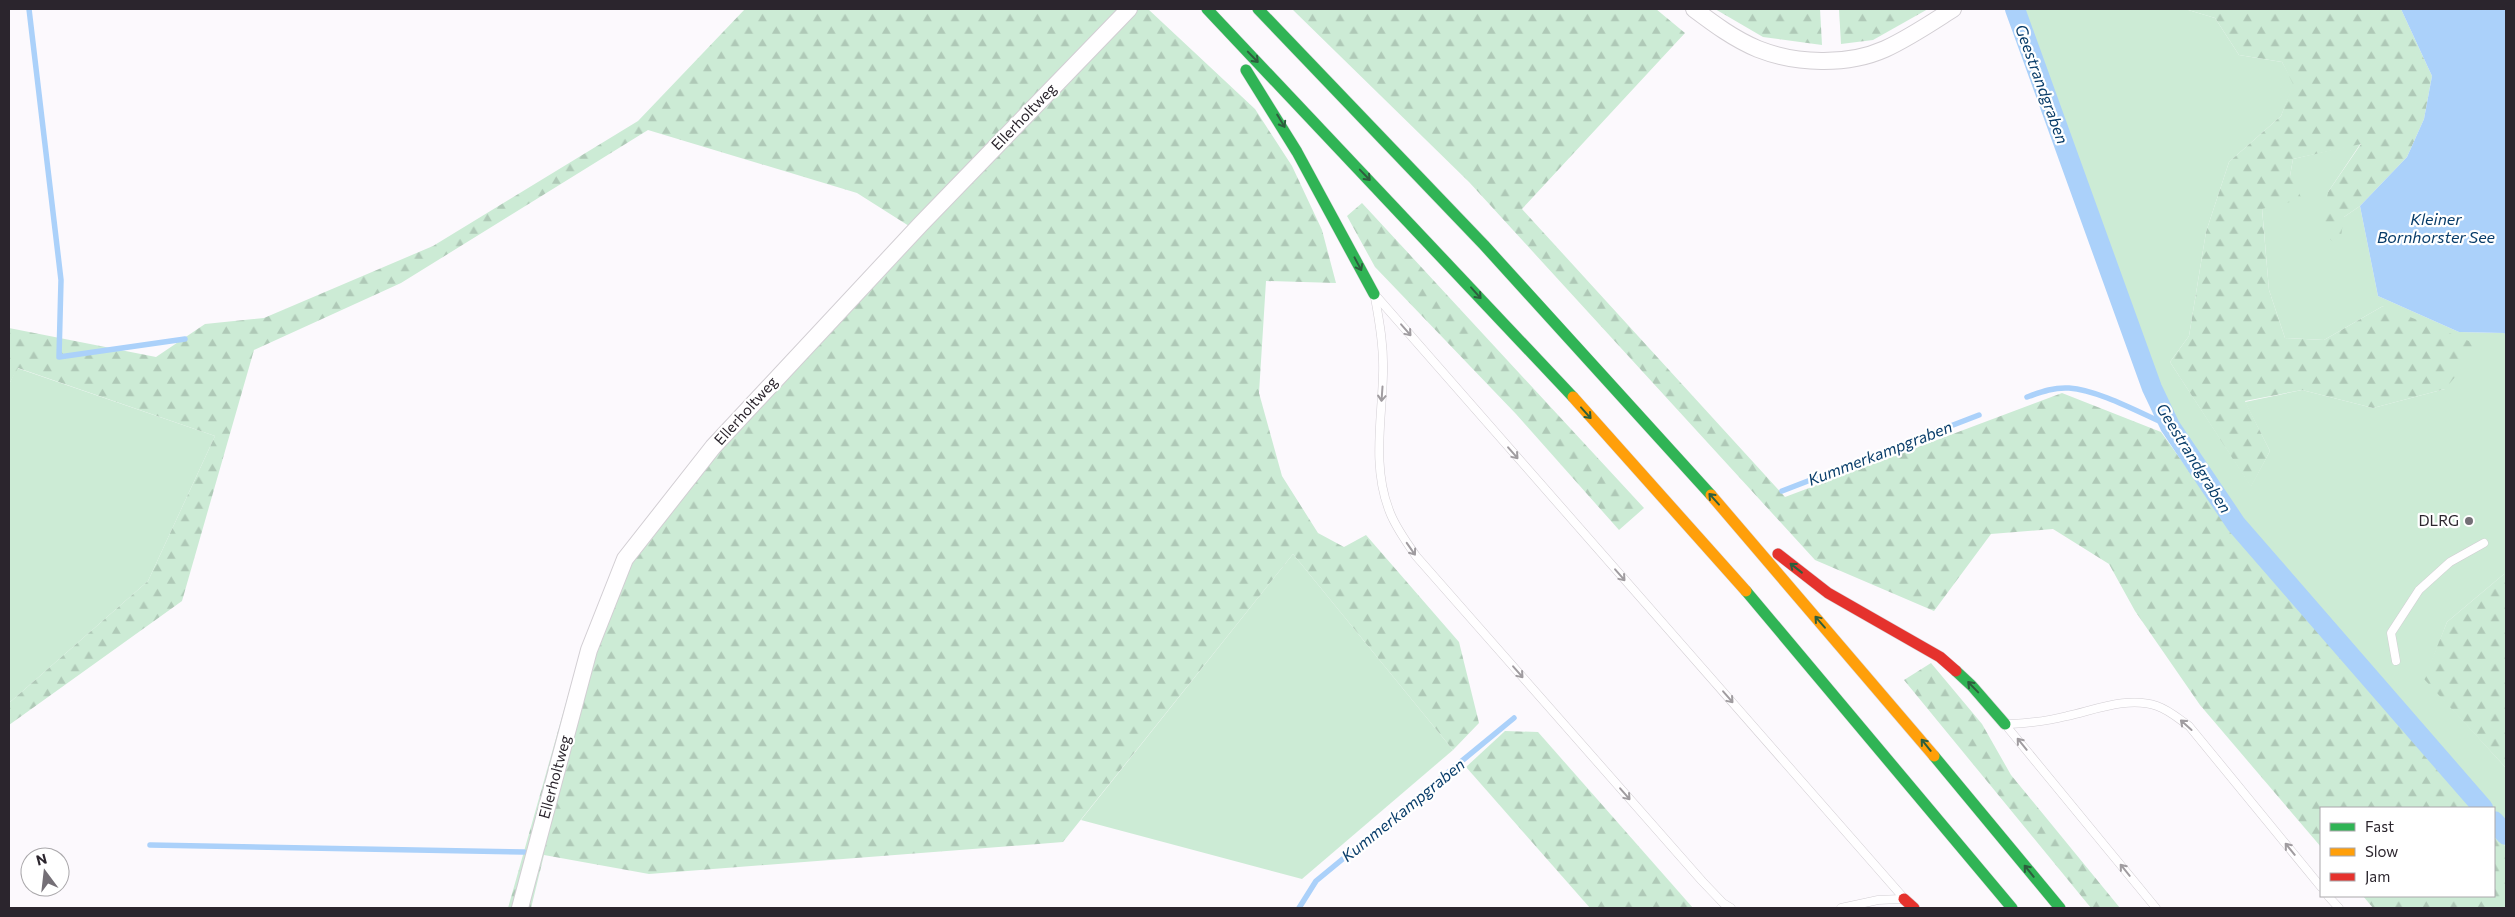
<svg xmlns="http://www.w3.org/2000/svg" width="2515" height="917" viewBox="0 0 2515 917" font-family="Commissioner,sans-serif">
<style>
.green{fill:#ccebd5}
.forest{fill:url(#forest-firs)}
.water{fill:#abd1fa}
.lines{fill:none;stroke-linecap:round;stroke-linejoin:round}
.stream{stroke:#abd1fa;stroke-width:5.5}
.canal{stroke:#abd1fa;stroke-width:20}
.lane-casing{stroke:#d2ced3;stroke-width:9}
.street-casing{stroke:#d2ced3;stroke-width:18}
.fast-casing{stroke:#d8d5d8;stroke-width:12}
.slow-casing{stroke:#d8d5d8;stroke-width:12}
.jam-casing{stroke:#d8d5d8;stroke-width:12}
.lane{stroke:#fffeff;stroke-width:8}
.street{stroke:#fffeff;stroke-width:16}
.fast{stroke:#30b455;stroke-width:11}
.slow{stroke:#ff9f0a;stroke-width:11}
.jam{stroke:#e5322d;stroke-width:11}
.oneway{stroke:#2d5e3d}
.oneway2{stroke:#a09ca0}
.poi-dot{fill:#746f76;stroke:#fff;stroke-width:2}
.labels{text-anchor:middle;stroke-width:4.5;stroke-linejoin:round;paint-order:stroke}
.street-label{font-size:15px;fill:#2b252d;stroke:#fff}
.poi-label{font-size:15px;fill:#2b252d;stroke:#fff;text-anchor:end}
.water-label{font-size:16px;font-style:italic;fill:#093d6a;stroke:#fff}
</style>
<defs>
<pattern id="forest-firs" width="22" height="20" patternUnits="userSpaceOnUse" patternTransform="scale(1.25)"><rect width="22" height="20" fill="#ccebd5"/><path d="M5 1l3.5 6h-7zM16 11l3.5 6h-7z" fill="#afc9b7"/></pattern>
</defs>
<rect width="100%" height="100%" fill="#fcf9fd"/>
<g class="green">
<polygon points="2025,9 2185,9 2215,18 2239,55 2282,62 2294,84 2281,116 2229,162 2206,232 2189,336 2170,362 2251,486 2270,451 2245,402 2302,390 2373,408 2445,389 2383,306 2324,340 2285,338 2269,290 2262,208 2290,176 2293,159 2361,143 2328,192 2344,217 2360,206 2378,296 2459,332 2504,333 2506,336 2506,574 2504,574 2447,622 2425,679 2506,768 2506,823 2244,522 2177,427 2155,386 2031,34"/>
<polygon points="17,368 215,436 148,581 9,703 9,384"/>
<polygon points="1293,554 1453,750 1302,879 1081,820"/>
</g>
<g class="forest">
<polygon points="745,9 1148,9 1255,109 1292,166 1322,230 1336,283 1266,281 1259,393 1282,476 1318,533 1344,547 1366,535 1459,642 1479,723 1453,750 1293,554 1063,842 649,874 544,855 531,908 508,908 582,646 621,556 909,226 857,193 648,130 401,283 254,350 182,601 9,725 9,703 148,581 215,436 18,368 9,384 9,328 156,357 205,324 264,318 433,246 638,121"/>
<polygon points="1292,9 1656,9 1685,33 1522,209 1785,497 2062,393 2161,432 2227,524 2473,808 2321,808 2321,847 2200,705 2135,611 2109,564 2053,529 1991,534 1934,611 1815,560 1469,182"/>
<polygon points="1715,9 1820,9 1822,45 1763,37"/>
<polygon points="1839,9 1928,9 1873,40 1841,44"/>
<polygon points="2185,9 2401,9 2432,76 2424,119 2407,157 2360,206 2344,217 2339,249 2322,230 2328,192 2361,144 2293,159 2290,176 2302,199 2262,209 2269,290 2285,338 2324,340 2383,306 2481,346 2445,389 2373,408 2302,390 2245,401 2270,451 2251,487 2170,362 2189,336 2206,232 2229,162 2281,116 2293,84 2282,62 2239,55 2215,18"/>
<polygon points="1362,203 1644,508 1619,530 1516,414 1375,267 1347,216"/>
<polygon points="2504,574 2506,574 2506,768 2424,679 2447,622"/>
<polygon points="1931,663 1982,724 2011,775 2120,908 2091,908 1904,680"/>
<polygon points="1505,731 1538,732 1693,908 1590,908 1466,767"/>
<polygon points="2494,832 2506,847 2506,908 2373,908 2363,896 2494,896"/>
</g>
<polygon class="water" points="2401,9 2506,9 2506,336 2504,333 2459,332 2378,296 2360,206 2407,157 2424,119 2432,76"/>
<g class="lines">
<g class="stream">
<polyline points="29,9 61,280 59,357 185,339"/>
<path d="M2027,397c14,-5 27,-10 42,-9 30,2 73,26 101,38"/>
<polyline points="1782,491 1979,415"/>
<polyline points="150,845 524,852"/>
<polyline points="1299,908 1316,881 1514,718"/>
</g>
<g class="canal">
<polyline points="2015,9 2152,388 2170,426 2236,524 2483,808"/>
<polyline points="2494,821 2506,835"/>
</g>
<g class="lane-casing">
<g id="lane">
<polyline points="1377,297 1902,896"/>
<path d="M1375,298c5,26 9,50 8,76 -1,45 -11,92 6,136 6,17 17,31 27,46l286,325 21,22 8,5"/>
<polyline points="2396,661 2391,633 2419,590 2450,562 2484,543"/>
<path d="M2010,724c19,-1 38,-3 57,-8 28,-6 61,-20 90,-10 12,4 22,13 32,20l132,161"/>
<polyline points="2008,728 2156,908"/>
<polyline points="2328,896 2339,908"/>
<polyline points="1841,908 1878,900 1900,899"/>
</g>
</g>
<g class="street-casing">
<g id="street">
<path d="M1694,9c20,15 40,30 64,40 38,15 89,17 127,0 24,-11 46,-26 68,-40"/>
<polyline points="520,908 589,650 625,559 713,447 920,225 1129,9"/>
</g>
</g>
<g class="fast-casing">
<g id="fast">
<polyline points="1207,9 1573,397"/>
<polyline points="1258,9 1484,245 1711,495"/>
<polyline points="1246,70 1297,152 1374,294"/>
<polyline points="1746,591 2012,908"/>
<polyline points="1956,671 1972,686 2005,724"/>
<polyline points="1934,756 2060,908"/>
</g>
</g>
<g class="slow-casing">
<g id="slow">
<polyline points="1573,397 1746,591"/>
<polyline points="1711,495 1934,756"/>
</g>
</g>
<g class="jam-casing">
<g id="jam">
<polyline points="1778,554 1828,593 1940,657 1956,671"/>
<polyline points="1904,899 1914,908"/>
</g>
</g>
<use href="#lane" class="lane"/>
<use href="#street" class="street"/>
<use href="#fast" class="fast"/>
<use href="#slow" class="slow"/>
<use href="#jam" class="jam"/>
</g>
<defs><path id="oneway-shaft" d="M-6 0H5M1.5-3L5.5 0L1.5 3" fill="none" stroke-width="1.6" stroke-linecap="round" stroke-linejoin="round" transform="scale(1.25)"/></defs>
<g class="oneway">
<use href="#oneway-shaft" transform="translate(1253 57) rotate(46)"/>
<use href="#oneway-shaft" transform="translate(1281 121) rotate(59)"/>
<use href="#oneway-shaft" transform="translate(1365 175) rotate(46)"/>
<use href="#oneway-shaft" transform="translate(1358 264) rotate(62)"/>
<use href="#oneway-shaft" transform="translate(1476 293) rotate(48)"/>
<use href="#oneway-shaft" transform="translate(1586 413) rotate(48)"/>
<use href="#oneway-shaft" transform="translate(1714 499) rotate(-132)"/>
<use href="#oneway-shaft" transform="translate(1796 568) rotate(-142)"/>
<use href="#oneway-shaft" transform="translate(1820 622) rotate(-131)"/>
<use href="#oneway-shaft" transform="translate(1973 687) rotate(-134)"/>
<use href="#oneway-shaft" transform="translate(1926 745) rotate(-129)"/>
<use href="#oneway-shaft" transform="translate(2029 871) rotate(-129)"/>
</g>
<g class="oneway2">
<use href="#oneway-shaft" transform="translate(1406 330) rotate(49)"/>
<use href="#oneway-shaft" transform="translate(1382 394) rotate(94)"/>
<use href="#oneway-shaft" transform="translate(1513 453) rotate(49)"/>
<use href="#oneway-shaft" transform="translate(1411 549) rotate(55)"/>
<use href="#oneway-shaft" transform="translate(1620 575) rotate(49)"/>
<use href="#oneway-shaft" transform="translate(1518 672) rotate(49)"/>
<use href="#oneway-shaft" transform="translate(1728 697) rotate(49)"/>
<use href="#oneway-shaft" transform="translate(2186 725) rotate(-138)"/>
<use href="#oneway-shaft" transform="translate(2022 744) rotate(-129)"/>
<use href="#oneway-shaft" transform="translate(1625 794) rotate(49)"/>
<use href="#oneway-shaft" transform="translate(2290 849) rotate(-129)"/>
<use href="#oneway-shaft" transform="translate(2125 870) rotate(-129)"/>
</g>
<circle class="poi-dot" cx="2469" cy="521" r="5"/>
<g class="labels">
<g class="street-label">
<text transform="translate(1024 117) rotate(-46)" y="5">Ellerholtweg</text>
<text transform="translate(746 411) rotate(-48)" y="5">Ellerholtweg</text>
<text transform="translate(555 777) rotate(-75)" y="5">Ellerholtweg</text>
</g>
<g class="poi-label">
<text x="2459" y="526">DLRG</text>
</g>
<g class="water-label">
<text transform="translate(2042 84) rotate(70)" y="6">Geestrandgraben</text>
<text x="2436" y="225">Kleiner<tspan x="2436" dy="18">Bornhorster See</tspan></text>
<text transform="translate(1880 453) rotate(-21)" y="6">Kummerkampgraben</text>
<text transform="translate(2194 458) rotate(58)" y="6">Geestrandgraben</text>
<text transform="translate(1403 810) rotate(-39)" y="6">Kummerkampgraben</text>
</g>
</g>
<rect width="2515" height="917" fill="none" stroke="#2b252d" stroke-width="20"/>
<rect x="2320" y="807" width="175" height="90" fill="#ffffff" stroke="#aaa8ab"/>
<rect x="2330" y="823" width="25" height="8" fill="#30b455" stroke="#aaa8ab"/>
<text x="2365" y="832" font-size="15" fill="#2b252d">Fast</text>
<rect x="2330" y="848" width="25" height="8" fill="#ff9f0a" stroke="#aaa8ab"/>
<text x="2365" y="857" font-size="15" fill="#2b252d">Slow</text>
<rect x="2330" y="873" width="25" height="8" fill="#e5322d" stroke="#aaa8ab"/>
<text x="2365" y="882" font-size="15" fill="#2b252d">Jam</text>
<g transform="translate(45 872) rotate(345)"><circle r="24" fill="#ffffff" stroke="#aaa8ab"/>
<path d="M0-4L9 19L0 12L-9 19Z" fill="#746f76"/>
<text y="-8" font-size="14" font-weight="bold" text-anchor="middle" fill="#2b252d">N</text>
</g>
</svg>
